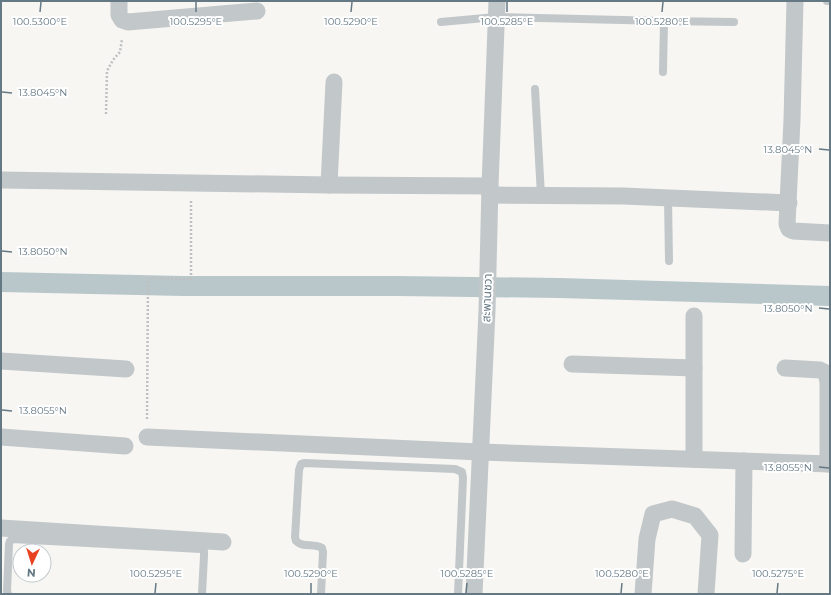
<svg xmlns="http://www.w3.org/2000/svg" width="831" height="595" viewBox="0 0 831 595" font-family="Montserrat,'Noto Sans Thai',sans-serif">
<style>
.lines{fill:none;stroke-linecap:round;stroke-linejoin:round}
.canal{stroke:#b9c7ca;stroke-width:20}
.path{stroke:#bec0c2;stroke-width:2.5;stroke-dasharray:2 2;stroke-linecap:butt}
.lane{stroke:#c2c7c9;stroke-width:8}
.street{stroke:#c2c7c9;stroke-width:17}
.ticks{fill:none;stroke:#657985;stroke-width:1.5}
.labels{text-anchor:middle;stroke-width:4;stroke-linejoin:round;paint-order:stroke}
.street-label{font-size:12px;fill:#657985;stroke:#fff}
.ticks-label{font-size:10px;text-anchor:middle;fill:#657985;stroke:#fff;stroke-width:4;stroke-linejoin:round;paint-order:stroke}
</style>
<rect width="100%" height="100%" fill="#f7f6f3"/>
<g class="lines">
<polyline class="canal" points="1,282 183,286 398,286 559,288 830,296"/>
<g class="path">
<polyline points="106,114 107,71 113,60 120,52 122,39"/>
<polyline points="147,419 148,278 191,279 191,201"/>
</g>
<g class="lane">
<polyline points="827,1 830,1"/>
<polyline points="441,22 496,17 664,21 734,22"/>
<polyline points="663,72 664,21"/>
<polyline points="535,89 541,195"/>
<polyline points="668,198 669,261"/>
<polyline points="8,594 7,591 9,544 10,541 12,539 201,549 204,551 204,556 202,594"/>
<path d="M321,594l2,-42 -1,-4c-8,-5 -19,0 -26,-7l-1,-4 4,-67 2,-6 3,-1 151,6 7,3 1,6 -5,116"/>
</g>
<g class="street">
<polyline points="119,1 119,15 122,20 128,22 257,11"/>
<polyline points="795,1 792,120 787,224 789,229 793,231 830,233"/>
<polyline points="1,180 329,185 490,186"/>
<polyline points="329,185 334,82"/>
<polyline points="490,195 623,196 789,203"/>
<polyline points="1,361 126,369"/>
<polyline points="572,364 694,368"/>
<polyline points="785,368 820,370 826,373 828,382 828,464"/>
<polyline points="1,437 125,446"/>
<polyline points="147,437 480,452 830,464"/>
<polyline points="694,459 694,316"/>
<polyline points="1,528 223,542"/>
<polyline points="743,554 744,461"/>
<polyline points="474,594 487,311 490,186 497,1"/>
<polyline points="643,594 647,539 653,514 672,509 695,516 710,535 706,594"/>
</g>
</g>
<path class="ticks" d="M40,12l1,-10M196,12v-10M351,12l1,-10M507,12v-10M662,12l1,-10M2,92l10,1M819,149l10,1M2,251l10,1M819,308l10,1M2,410l10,1M819,467l10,1M155,593l1,-10M311,593v-10M466,593l1,-10M621,593l1,-10M777,593l1,-10"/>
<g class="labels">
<g class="street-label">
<text transform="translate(487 298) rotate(-88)" y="4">สะพานชวา</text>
</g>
</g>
<g class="ticks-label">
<text x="40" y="25">100.5300°E</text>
<text x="196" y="25">100.5295°E</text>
<text x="351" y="25">100.5290°E</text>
<text x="507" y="25">100.5285°E</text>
<text x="662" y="25">100.5280°E</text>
<text x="43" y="96">13.8045°N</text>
<text x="788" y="153">13.8045°N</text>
<text x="43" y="255">13.8050°N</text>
<text x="788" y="312">13.8050°N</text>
<text x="43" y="414">13.8055°N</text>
<text x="788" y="471">13.8055°N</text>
<text x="156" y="577">100.5295°E</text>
<text x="311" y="577">100.5290°E</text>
<text x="467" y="577">100.5285°E</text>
<text x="622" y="577">100.5280°E</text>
<text x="778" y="577">100.5275°E</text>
</g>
<rect width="831" height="595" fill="none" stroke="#657985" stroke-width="4"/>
<g transform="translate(32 563) rotate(184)"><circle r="19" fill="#ffffff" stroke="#c1c9ce"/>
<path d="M0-3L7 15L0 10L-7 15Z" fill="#e84221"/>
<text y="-6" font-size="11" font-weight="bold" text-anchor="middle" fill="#657985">N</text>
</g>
</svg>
